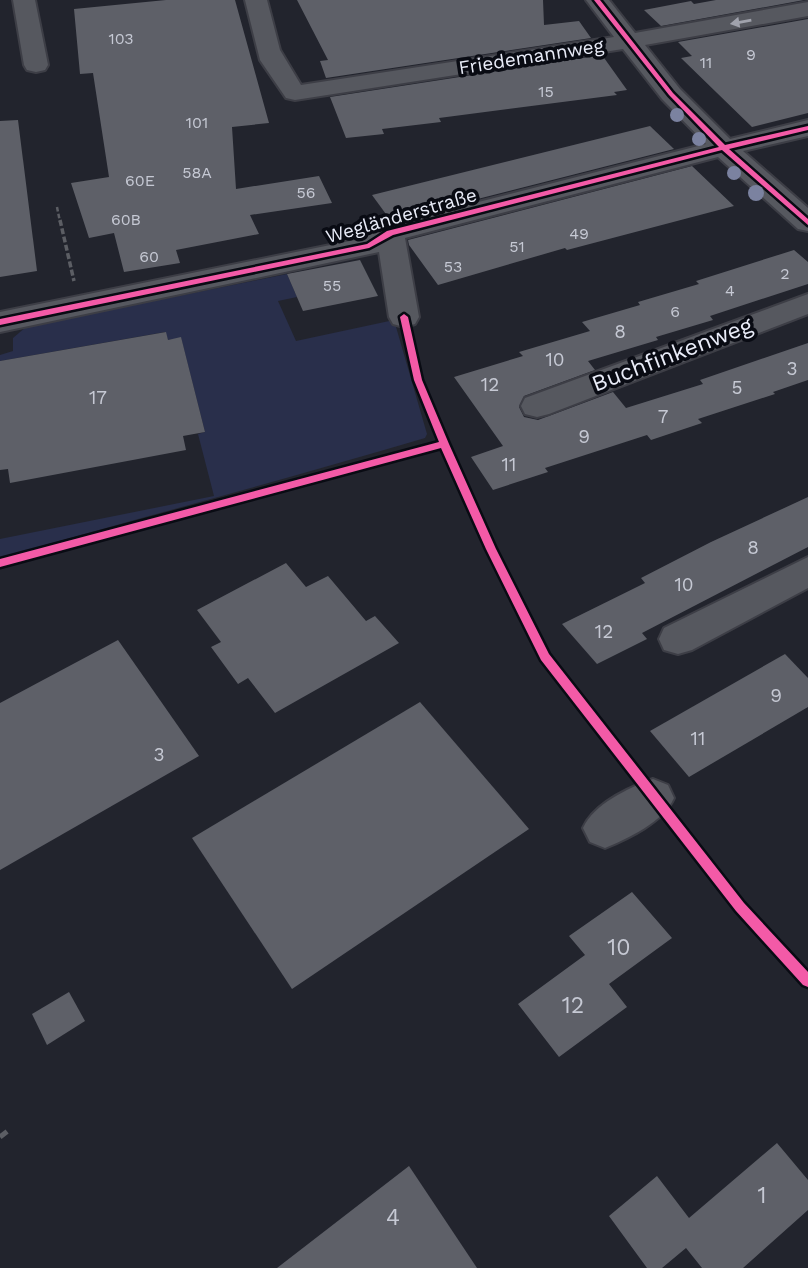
<svg xmlns="http://www.w3.org/2000/svg" width="808" height="1268" viewBox="0 0 808 1268" font-family="'Work Sans',sans-serif">
<style>
.green{fill:#292f4b}
.building{fill:#5e6068}
.lines{fill:none;stroke-linecap:round;stroke-linejoin:round}
.minor-casing{stroke:#3d3e46;stroke-width:4}
.path-far2{stroke:#5c5e64;stroke-width:2.5;stroke-dasharray:4.5 2.5;stroke-linecap:butt}
.path-far1{stroke:#5c5e64;stroke-width:3.5;stroke-dasharray:6 2.5;stroke-linecap:butt}
.path{stroke:#5c5e64;stroke-width:5;stroke-dasharray:9 4.5;stroke-linecap:butt}
.minor{fill:#56585f;fill-rule:evenodd}
.cycleway-casing{stroke:#090b13;stroke-width:5}
.cycleway{fill:#f35aa7;fill-rule:evenodd}
.tree{fill:#7b82a0}
.oneway{fill:#a0a2ac}
.labels{text-anchor:middle;stroke-width:7;stroke-linejoin:round;paint-order:stroke}
.far-number-label{font-size:16px;fill:#c6c9d4}
.far-street-label{font-size:19px;fill:#e9ecf8;stroke:#090b13}
.number-label{font-size:19px;fill:#c6c9d4}
.street-label{font-size:23px;fill:#e9ecf8;stroke:#090b13}
.near-number-label{font-size:23px;fill:#c6c9d4}
</style>
<rect width="100%" height="100%" fill="#22242d"/>
<path class="green" d="M287,274l10,23 -19,4 18,40 98,-21 33,114 -2,4c-141,42 -283,79 -425,120v-19l214,-43 -16,-62 7,-2 -24,-94 -13,2 -3,-8 -165,29v-6l13,-4v-13l13,-11z"/>
<g class="building">
<polygon points="166,0 235,0 269,123 232,127 236,189 319,176 332,203 250,215 259,234 176,250 180,263 124,272 114,233 89,238 71,183 109,177 93,73 80,74 74,9"/>
<polygon points="297,0 543,0 544,25 579,21 591,38 326,78 320,61 328,60"/>
<polygon points="716,0 804,0 661,26 644,10 691,1 694,4"/>
<polygon points="808,19 808,113 752,127 681,58 692,56 678,42"/>
<polygon points="602,55 627,90 614,92 617,95 439,118 441,122 382,129 384,134 346,138 330,97"/>
<polygon points="18,120 37,271 0,277 0,121"/>
<polygon points="650,126 674,149 391,221 372,195"/>
<polygon points="692,166 734,206 567,250 565,248 438,285 409,245 408,240"/>
<polygon points="794,250 808,262 808,284 710,316 713,320 656,337 658,340 588,361 595,370 524,396 519,407 524,417 538,420 613,392 626,408 703,384 700,380 808,343 808,380 773,392 775,394 698,419 702,423 651,440 647,435 545,468 548,472 493,490 471,457 503,446 454,377 523,356 519,352 590,331 582,322 640,305 638,302 699,284 696,281"/>
<polygon points="360,260 378,296 303,311 287,274"/>
<polygon points="166,332 168,340 181,337 205,432 183,436 186,450 10,483 8,469 0,470 0,361"/>
<polygon points="808,497 808,547 642,633 647,639 597,664 562,624 645,583 641,578 711,542"/>
<polygon points="286,563 306,587 328,576 366,621 375,616 399,643 275,713 248,678 238,684 211,647 221,642 197,610"/>
<polygon points="118,640 199,756 0,870 0,703"/>
<polygon points="785,654 808,678 808,707 689,777 650,731"/>
<polygon points="420,702 529,829 292,989 192,838"/>
<polygon points="632,892 672,938 609,984 627,1007 559,1057 518,1004 585,955 569,936"/>
<polygon points="69,992 85,1021 47,1045 32,1014"/>
<polygon points="777,1143 808,1180 808,1210 743,1268 702,1268 686,1248 662,1268 647,1268 609,1216 657,1176 689,1218"/>
<polygon points="409,1166 477,1268 277,1268"/>
</g>
<g class="lines">
<g class="minor-casing">
<g id="minor">
<polygon points="13,0 35,0 48,65 45,70 36,72 27,70 24,65"/>
<polygon points="245,0 267,0 280,50 301,85 614,37 586,0 609,0 635,33 808,2 808,16 645,45 680,89 730,139 808,120 808,136 743,151 808,208 808,231 798,229 718,157 405,238 419,317 415,324 404,327 393,324 389,317 379,252 0,332 0,312 360,239 380,227 706,144 662,99 623,49 295,100 286,98 260,60"/>
<polygon points="808,294 808,314 549,414 537,417 525,414 521,406 525,398"/>
<polygon points="808,557 808,588 692,650 678,654 664,650 659,639 664,628"/>
<path d="M653,779l15,6 6,13c-11,24 -45,40 -69,50l-15,-6 -7,-14c11,-24 45,-40 70,-49z"/>
</g>
</g>
<polyline class="path-far2" points="57,207 60,222"/>
<polyline class="path-far1" points="60,220 74,281"/>
<polyline class="path" points="0,1137 9,1130"/>
<use href="#minor" class="minor"/>
<g class="cycleway-casing">
<g id="cycleway">
<polygon points="594,0 600,0 673,93 725,145 808,126 808,130 729,149 808,219 808,225 722,150 393,235 369,248 0,325 0,319 367,244 387,231 719,147 669,95"/>
<polygon points="404,314 408,317 422,380 449,444 496,549 549,654 744,903 808,972 808,987 803,985 736,911 541,660 486,549 441,448 0,567 0,559 439,442 414,380 400,317"/>
</g>
</g>
<use href="#cycleway" class="cycleway"/>
</g>
<g class="tree">
<circle cx="677" cy="115" r="7"/>
<circle cx="699" cy="139" r="7"/>
<circle cx="734" cy="173" r="7"/>
<circle cx="756" cy="193" r="8"/>
</g>
<defs><path id="oneway-solid" d="M-6-.8H1V-3.2L6.5 0L1 3.2V.8H-6Z" transform="scale(1.75)"/></defs>
<use class="oneway" href="#oneway-solid" transform="translate(741 22) rotate(170)"/>
<g class="labels">
<g class="far-number-label">
<text x="121" y="44">103</text>
<text x="751" y="60">9</text>
<text x="706" y="68">11</text>
<text x="546" y="97">15</text>
<text x="197" y="128">101</text>
<text x="197" y="178">58A</text>
<text x="140" y="186">60E</text>
<text x="306" y="198">56</text>
<text x="126" y="225">60B</text>
<text x="579" y="239">49</text>
<text x="517" y="252">51</text>
<text x="149" y="262">60</text>
<text x="453" y="272">53</text>
<text x="785" y="279">2</text>
<text x="332" y="291">55</text>
<text x="730" y="296">4</text>
<text x="675" y="317">6</text>
</g>
<g class="far-street-label">
<text transform="translate(531 56) rotate(-9)" y="7">Friedemannweg</text>
<text transform="translate(401 215) rotate(-16)" y="7">Wegländerstraße</text>
</g>
<g class="number-label">
<text x="620" y="338">8</text>
<text x="555" y="366">10</text>
<text x="792" y="375">3</text>
<text x="490" y="391">12</text>
<text x="737" y="394">5</text>
<text x="98" y="404">17</text>
<text x="663" y="423">7</text>
<text x="584" y="443">9</text>
<text x="509" y="471">11</text>
<text x="753" y="554">8</text>
<text x="684" y="591">10</text>
<text x="604" y="638">12</text>
<text x="776" y="702">9</text>
<text x="698" y="745">11</text>
<text x="159" y="761">3</text>
</g>
<g class="street-label">
<text transform="translate(672 354) rotate(-21)" y="8">Buchfinkenweg</text>
</g>
<g class="near-number-label">
<text x="619" y="955">10</text>
<text x="573" y="1013">12</text>
<text x="762" y="1203">1</text>
<text x="393" y="1225">4</text>
</g>
</g>
</svg>
